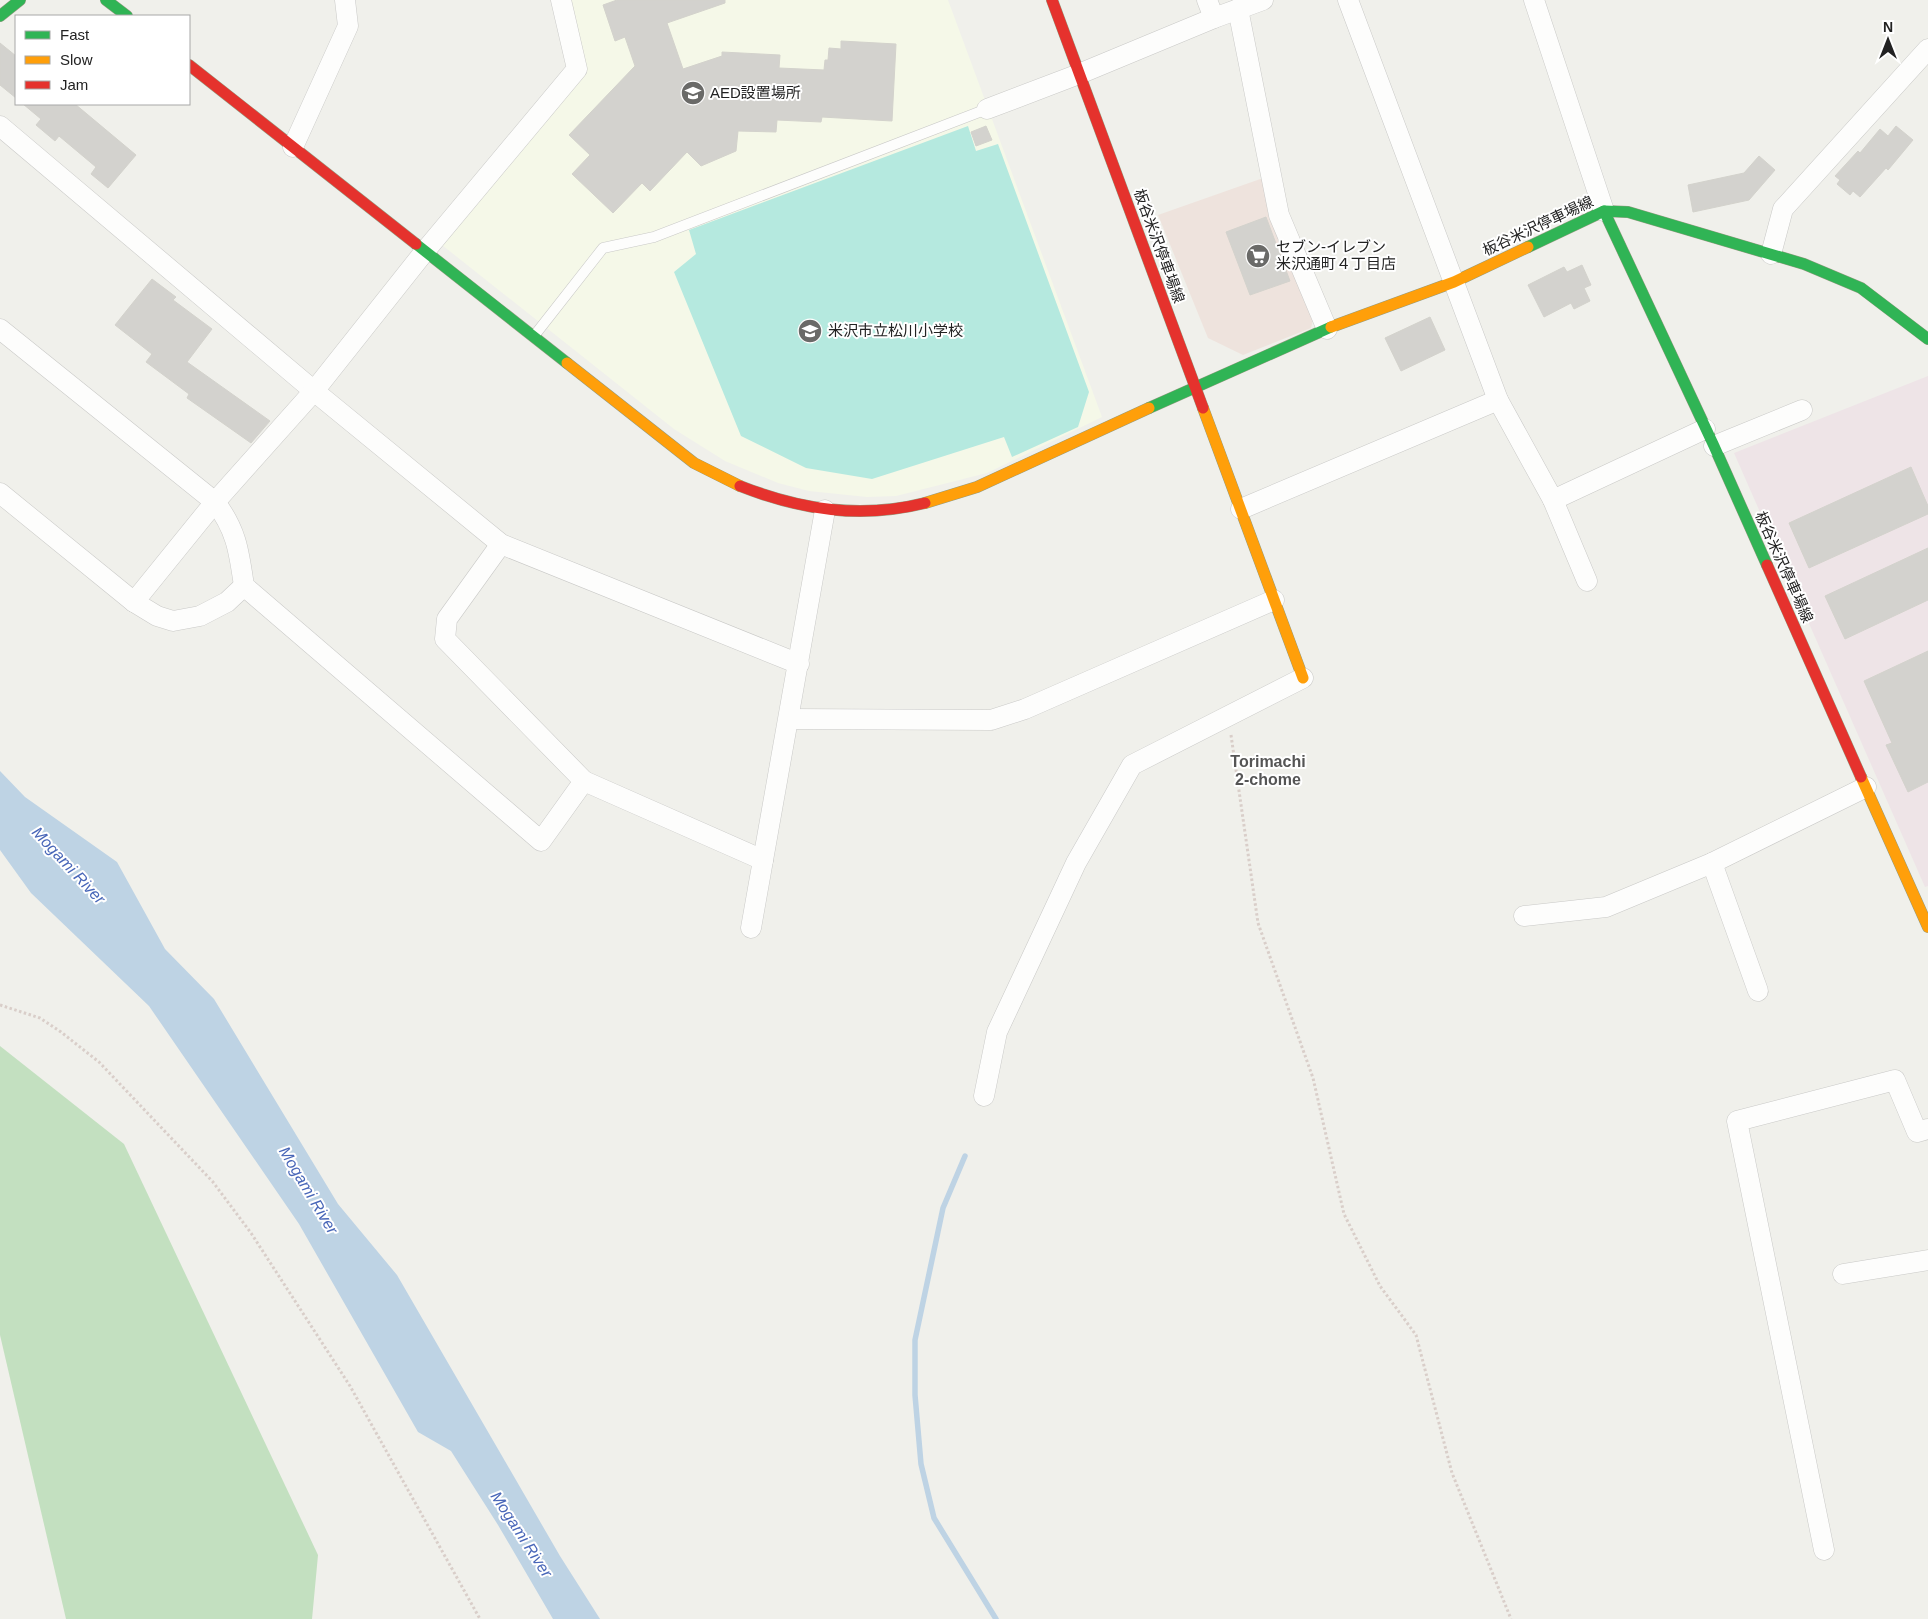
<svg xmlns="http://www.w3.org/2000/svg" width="1928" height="1619" viewBox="0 0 1928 1619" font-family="Arial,'Noto Sans JP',sans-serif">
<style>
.commercial{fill:#eee3dd}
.industrial{fill:#eee4e7}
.education{fill:#f5f8e8}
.forest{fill:#c3e0c0}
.pitch{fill:#b5e9df}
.water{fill:#bed3e4}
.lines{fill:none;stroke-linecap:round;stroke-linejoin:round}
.stream{stroke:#bed3e4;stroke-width:5.5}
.building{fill:#d3d2ce;stroke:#d3d2cc}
.lane-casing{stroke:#c9c9c7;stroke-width:11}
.street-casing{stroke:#c9c9c7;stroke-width:21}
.fast-casing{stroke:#949c81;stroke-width:12}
.slow-casing{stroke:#949c81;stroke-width:12}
.jam-casing{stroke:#949c81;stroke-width:12}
.path{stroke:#d9cec9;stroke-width:3;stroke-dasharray:2.5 2.5;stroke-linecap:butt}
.lane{stroke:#fdfdfc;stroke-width:10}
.street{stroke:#fdfdfc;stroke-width:20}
.fast{stroke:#30b455;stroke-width:11}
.slow{stroke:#ff9f0a;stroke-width:11}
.jam{stroke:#e5322d;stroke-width:11}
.labels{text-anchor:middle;stroke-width:4;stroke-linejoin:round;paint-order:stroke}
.poi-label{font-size:15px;fill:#222;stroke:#fff;text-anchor:start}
.street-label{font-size:15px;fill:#222;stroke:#fff}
.neighbourhood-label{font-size:16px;font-weight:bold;fill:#555;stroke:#fff}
.water-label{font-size:16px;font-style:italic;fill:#4866b8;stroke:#fff}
</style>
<rect width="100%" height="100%" fill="#f0f0eb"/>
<polygon class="commercial" points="1266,177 1315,312 1311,328 1243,355 1208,338 1158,215"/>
<polygon class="industrial" points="1928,376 1928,886 1925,887 1734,453"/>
<polygon class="education" points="570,0 948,0 1102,417 987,473 896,496 867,497 809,491 778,483 725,461 674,429 442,245 587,71"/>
<polygon class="forest" points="0,1046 124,1144 318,1555 312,1619 66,1619 0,1335"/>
<polygon class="pitch" points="968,126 976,151 998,144 1089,392 1078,427 1012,457 1004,437 872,479 806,468 741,436 674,272 696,254 689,230"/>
<polygon class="water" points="0,771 25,797 117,862 165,949 214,999 338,1204 397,1275 560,1556 600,1619 553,1619 498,1525 451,1451 418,1432 299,1224 149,1006 31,893 0,850"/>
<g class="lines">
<polyline class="stream" points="965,1156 943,1208 915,1340 915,1395 921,1464 934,1518 996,1619"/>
</g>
<g class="building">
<polygon points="617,0 725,0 725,3 667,23 683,69 722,56 722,52 780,55 779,68 824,70 825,60 828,60 829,48 841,49 841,41 896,44 892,121 822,117 821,122 777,120 776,132 738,131 736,151 701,166 687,152 650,191 642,183 613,213 572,174 590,155 569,135 635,66 625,37 615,41 603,5"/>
<polygon points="0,43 16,56 16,98 0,85"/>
<polygon points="23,104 75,104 136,155 108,188 91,174 96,167 59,136 55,141 36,125 41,119"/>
<polygon points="986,126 992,140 976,146 971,132"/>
<polygon points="1896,126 1913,140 1888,170 1886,168 1860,197 1853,191 1850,195 1837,184 1840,180 1835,176 1858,151 1860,153 1880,129 1888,136"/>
<polygon points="1759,156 1775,170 1749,200 1693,212 1688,185 1744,173"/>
<polygon points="1266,217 1290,281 1250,295 1226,232"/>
<polygon points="1582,265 1591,285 1584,288 1590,301 1574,309 1571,303 1544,317 1528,285 1564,267 1567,272"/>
<polygon points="152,279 176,297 173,300 212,329 187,362 270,421 251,443 187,398 189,394 146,362 152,354 115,325"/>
<polygon points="1430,317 1445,350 1401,371 1385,338"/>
<polygon points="1911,467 1928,506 1928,514 1809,568 1789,523"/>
<polygon points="1928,548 1928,600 1845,639 1825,596"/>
<polygon points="1928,651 1928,782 1908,792 1886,745 1892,743 1864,681"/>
</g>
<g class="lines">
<g class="lane-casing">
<polyline id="lane" points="534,336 603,248 654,237 987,109"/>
</g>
<g class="street-casing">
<g id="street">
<polyline points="1207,0 1214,18"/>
<polyline points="1348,0 1498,400 1553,500 1587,581"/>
<polyline points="1534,0 1604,211"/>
<polyline points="1238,9 1279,215 1327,329"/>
<polyline points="987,109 1079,74 1214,18 1263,0"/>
<polyline points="0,126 314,391 501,544 799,664"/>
<polyline points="293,147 348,26 345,0"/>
<polyline points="1771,254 1783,209 1928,49"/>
<path d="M0,329l215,173c22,29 24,50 29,84l297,255 43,-60"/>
<polyline points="1714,446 1802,410"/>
<polyline points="0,493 134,602 157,616 173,621 200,616 227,602 244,586"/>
<polyline points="1553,500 1705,429"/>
<polyline points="1241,509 1498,400"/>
<polyline points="501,544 447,619 445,639 584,781 763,860"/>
<polyline points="134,602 215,502 314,391 425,251 577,69 561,0"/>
<polyline points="789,719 991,720 1025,709 1274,600"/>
<polyline points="1712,863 1758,991"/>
<polyline points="1524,916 1606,907 1712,863 1866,787"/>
<polyline points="751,928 825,510"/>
<polyline points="984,1096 997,1032 1076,863 1132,765 1303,678"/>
<polyline points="1843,1274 1928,1260"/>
<polyline points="1824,1550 1737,1121 1895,1080 1917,1132 1928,1129"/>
</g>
</g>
<g class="fast-casing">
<g id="fast">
<polyline points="106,0 127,16"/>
<polyline points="0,16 20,0"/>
<polyline points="1604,211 1714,446 1767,565"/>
<polyline points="416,244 567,363"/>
<polyline points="1528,247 1604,211 1628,212 1804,264 1861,288 1928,339"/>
<polyline points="1149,408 1331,327"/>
</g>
</g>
<g class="slow-casing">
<g id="slow">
<polyline points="1331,327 1454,282 1528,247"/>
<polyline points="567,363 694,463 740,486"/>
<polyline points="1203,408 1303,678"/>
<polyline points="925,503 977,487 1149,408"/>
<polyline points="1861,777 1928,927"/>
</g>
</g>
<g class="jam-casing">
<g id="jam">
<polyline points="1052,0 1203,408"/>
<polyline points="189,65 416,244"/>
<path d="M740,486c61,24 121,33 185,17"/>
<polyline points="1767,565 1861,777"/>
</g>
</g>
<g class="path">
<polyline points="1231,735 1258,923 1313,1078 1344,1214 1380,1286 1416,1335 1452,1473 1511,1619"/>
<polyline points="0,1005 40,1018 61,1032 99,1062 213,1182 251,1233 350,1386 480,1619"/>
</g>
<use href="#lane" class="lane"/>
<use href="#street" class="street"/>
<use href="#fast" class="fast"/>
<use href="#slow" class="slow"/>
<use href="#jam" class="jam"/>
</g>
<defs>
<g id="school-disc" transform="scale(1.25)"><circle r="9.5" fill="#6a6a68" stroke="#fff"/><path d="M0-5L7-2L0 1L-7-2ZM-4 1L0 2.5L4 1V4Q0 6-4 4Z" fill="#fff"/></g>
<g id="supermarket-disc" transform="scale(1.25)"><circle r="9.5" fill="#6a6a68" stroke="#fff"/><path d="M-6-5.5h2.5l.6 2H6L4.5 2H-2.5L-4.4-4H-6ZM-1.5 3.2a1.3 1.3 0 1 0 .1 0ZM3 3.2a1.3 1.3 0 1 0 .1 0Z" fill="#fff"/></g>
</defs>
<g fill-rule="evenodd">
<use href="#school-disc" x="693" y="93"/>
<use href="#supermarket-disc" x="1258" y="256"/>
<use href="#school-disc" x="810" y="331"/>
</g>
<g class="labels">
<g class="poi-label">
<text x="710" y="98">AED設置場所</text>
<text x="1276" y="252">セブン-イレブン<tspan x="1276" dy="17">米沢通町４丁目店</tspan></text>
<text x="828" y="336">米沢市立松川小学校</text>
</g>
<g class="street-label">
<text transform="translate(1538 226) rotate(-25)" y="5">板谷米沢停車場線</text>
<text transform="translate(1159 246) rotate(70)" y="5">板谷米沢停車場線</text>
<text transform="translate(1784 567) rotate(66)" y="5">板谷米沢停車場線</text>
</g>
<g class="neighbourhood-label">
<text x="1268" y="767">Torimachi<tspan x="1268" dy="18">2-chome</tspan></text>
</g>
<g class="water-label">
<text transform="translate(69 865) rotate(47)" y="6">Mogami River</text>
<text transform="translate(309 1190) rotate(59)" y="6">Mogami River</text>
<text transform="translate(522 1534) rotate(57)" y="6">Mogami River</text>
</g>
</g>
<rect x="15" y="15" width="175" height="90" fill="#ffffff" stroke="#a7a7a7"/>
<rect x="25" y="31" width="25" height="8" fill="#30b455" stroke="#a7a7a7"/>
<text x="60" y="40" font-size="15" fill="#222222">Fast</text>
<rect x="25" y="56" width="25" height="8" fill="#ff9f0a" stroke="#a7a7a7"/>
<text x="60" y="65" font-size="15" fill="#222222">Slow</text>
<rect x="25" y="81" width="25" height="8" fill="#e5322d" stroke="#a7a7a7"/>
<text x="60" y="90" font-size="15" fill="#222222">Jam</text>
<g transform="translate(1888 40)" stroke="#ffffff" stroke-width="4" paint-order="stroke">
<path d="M0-4L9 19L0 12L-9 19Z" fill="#222222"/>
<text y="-8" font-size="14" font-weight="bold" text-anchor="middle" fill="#222222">N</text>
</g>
</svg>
